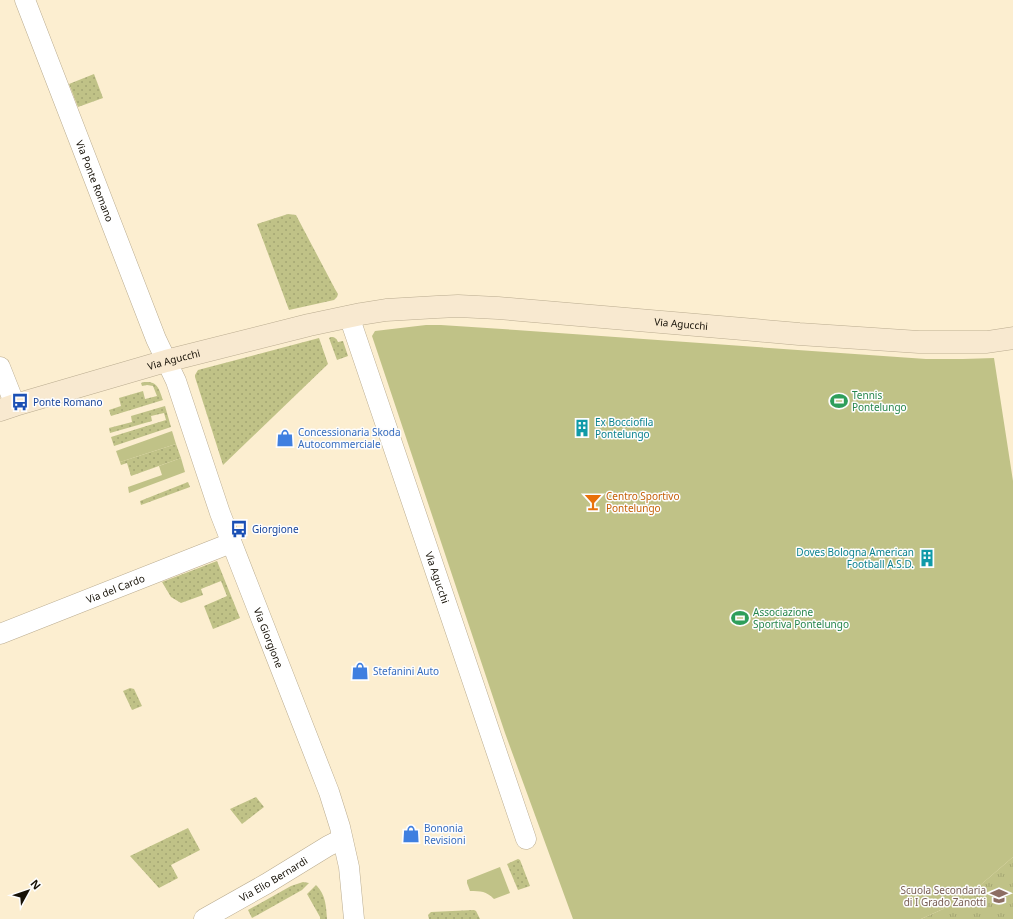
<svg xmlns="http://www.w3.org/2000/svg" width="1013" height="919" viewBox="0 0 1013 919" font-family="'Noto Sans',sans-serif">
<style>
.grass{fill:url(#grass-dots)}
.park{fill:url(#park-tufts)}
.garden{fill:#c0c287}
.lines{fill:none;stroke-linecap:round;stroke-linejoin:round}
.street-casing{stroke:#baac90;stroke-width:21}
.secondary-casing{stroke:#baac90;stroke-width:23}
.street{stroke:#fff;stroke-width:20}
.secondary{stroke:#f8e9d0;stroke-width:22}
.labels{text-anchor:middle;stroke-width:3;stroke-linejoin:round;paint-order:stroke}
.street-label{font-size:10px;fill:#161107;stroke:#fdfdfd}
.leisure-label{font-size:10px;fill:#27864d;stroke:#fdfdfd;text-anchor:start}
.transit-label{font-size:10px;fill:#164399;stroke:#fdfdfd;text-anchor:start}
.culture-label{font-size:10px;fill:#0d838f;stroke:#fdfdfd;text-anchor:start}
.shop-label{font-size:10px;fill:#366cbe;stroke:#fdfdfd;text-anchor:start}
.food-label{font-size:10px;fill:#c56008;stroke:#fdfdfd;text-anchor:start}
.education-label{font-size:10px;fill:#785e54;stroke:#fdfdfd;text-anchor:end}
</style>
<defs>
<pattern id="grass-dots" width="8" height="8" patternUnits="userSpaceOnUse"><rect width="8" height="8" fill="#c0c287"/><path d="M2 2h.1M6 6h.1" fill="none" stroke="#a4a673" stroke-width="1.8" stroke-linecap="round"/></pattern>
<pattern id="park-tufts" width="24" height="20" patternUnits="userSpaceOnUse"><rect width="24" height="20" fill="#c0c287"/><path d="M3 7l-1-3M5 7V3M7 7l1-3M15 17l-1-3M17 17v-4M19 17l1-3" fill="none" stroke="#a4a673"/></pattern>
</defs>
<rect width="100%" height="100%" fill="#fceed0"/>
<g class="grass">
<polygon points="94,74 103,98 78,107 69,84"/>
<polygon points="288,214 296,215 335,289 338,294 337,297 334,300 289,310 257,224"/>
<path d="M331,337c4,0 6,2 7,5l5,-1 5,15 -11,4 -8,-22z"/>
<polygon points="319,338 328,364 223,465 195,377 195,375 198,370"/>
<path d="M144,382c14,-1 15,7 19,18l-52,16 -2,-6 12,-4 -2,-8 24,-7 2,8 12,-3 -4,-10 -6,-1 -5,1 -1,-3z"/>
<polygon points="165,406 171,427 114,446 111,437 166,420 164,413 151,416 152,421 110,433 109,428 132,422 131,416"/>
<polygon points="176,444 181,458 131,476 127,463 121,465 120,462"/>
<polygon points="188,482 190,487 141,505 140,501"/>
<polygon points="217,561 240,618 213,629 204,606 227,596 221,581 201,589 203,595 181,603 171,597 162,582"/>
<polygon points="130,688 134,689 142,706 132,710 123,691"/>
<polygon points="256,797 264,807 242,824 230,809"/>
<polygon points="188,828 200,850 171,865 178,878 159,888 130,856"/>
<polygon points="518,859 520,860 530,886 518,890 507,864"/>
<polygon points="303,882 309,883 302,890 252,918 248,910 291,886"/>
<path d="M316,885c10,10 10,21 11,34h-7v-2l-13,-23z"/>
<polygon points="474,910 476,911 480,919 429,919 428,915 431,912"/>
</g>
<polygon class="park" points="1013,857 1013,919 921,919 943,909 977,888"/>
<g class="garden">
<polygon points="426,325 441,325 516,330 926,359 963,359 994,358 1013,481 1013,857 977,888 943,909 921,919 573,919 505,733 372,336 375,331"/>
<polygon points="172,431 176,444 120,462 116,451"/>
<polygon points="181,458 185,472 129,493 128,487 162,475 159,466"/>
<path d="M500,867l10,26 -16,6c-8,-8 -13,-8 -24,-8l-3,-8v-3z"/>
</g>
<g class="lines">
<g class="street-casing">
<g id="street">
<path id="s1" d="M25,0l131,339 20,42 44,132 109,279 11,35 9,40 5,52"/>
<path id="s2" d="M349,316l177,523"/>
<polyline points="0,367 15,405"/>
<path id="s3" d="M0,634l231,-91"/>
<path id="s4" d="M204,919l62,-35 62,-38 14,-7"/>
</g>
</g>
<g class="secondary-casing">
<g id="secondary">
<path id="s5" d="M0,410l15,-5 151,-44 143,-36 52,-11 25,-4 51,-3 21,-1 40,2 245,21 56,5 120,8h68l26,-4"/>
</g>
</g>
<use href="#street" class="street"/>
<use href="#secondary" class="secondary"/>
</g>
<defs>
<g id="stadium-bare" transform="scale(1.38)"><path d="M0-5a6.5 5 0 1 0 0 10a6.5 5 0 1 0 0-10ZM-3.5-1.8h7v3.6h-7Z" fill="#2e9e5b" stroke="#fdfdfd" stroke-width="2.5" paint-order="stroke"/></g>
<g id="bus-bare" transform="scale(1.38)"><path d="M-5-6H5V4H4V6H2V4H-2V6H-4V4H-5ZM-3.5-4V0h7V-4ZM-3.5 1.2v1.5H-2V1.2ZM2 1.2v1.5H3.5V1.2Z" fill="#1a4fb4" stroke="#fdfdfd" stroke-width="2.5" paint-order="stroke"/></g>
<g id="building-bare" transform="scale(1.38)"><path d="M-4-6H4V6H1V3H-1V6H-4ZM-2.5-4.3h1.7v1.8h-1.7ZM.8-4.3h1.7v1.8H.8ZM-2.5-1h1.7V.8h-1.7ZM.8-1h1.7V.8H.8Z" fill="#0f9aa8" stroke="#fdfdfd" stroke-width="2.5" paint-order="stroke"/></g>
<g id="shop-bare" transform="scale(1.38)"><path d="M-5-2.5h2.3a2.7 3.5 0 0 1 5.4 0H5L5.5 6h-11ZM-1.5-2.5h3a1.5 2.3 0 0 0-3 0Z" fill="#3f7fe0" stroke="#fdfdfd" stroke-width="2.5" paint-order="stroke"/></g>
<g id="bar-bare" transform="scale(1.38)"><path d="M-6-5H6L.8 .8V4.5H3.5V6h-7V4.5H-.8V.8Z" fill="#e8710a" stroke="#fdfdfd" stroke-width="2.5" paint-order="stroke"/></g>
<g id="school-bare" transform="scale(1.38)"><path d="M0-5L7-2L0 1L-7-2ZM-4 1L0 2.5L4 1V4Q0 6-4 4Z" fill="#8d6e63" stroke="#fdfdfd" stroke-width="2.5" paint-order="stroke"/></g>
</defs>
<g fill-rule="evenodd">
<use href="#stadium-bare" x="839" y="401"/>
<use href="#bus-bare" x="20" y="402"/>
<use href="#building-bare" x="582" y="428"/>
<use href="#shop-bare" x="285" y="438"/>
<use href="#bar-bare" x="593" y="502"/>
<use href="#bus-bare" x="239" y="529"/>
<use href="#building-bare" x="927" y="558"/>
<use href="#stadium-bare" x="740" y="618"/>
<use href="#shop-bare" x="360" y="671"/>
<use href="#shop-bare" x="411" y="834"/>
<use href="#school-bare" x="999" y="896"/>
</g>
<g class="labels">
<g class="street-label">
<text dy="4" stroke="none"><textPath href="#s1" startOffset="194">Via Ponte Romano</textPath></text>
<text dy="4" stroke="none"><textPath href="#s5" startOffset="695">Via Agucchi</textPath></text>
<text dy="4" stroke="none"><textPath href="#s5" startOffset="181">Via Agucchi</textPath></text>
<text dy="4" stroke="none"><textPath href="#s2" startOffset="276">Via Agucchi</textPath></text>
<text dy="4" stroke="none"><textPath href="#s3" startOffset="124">Via del Cardo</textPath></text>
<text dy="4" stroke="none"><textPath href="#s1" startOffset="683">Via Giorgione</textPath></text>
<text dy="4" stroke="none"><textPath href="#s4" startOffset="80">Via Elio Bernardi</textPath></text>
</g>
<g class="leisure-label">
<text x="852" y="399">Tennis<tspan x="852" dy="12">Pontelungo</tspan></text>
<text x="753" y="616">Associazione<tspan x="753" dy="12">Sportiva Pontelungo</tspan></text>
</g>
<g class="transit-label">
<text x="33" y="406">Ponte Romano</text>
<text x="252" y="533">Giorgione</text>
</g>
<g class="culture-label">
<text x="595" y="426">Ex Bocciofila<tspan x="595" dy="12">Pontelungo</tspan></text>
<text x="914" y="556" text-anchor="end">Doves Bologna American<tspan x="914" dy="12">Football A.S.D.</tspan></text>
</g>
<g class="shop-label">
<text x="298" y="436">Concessionaria Skoda<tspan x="298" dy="12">Autocommerciale</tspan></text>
<text x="373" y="675">Stefanini Auto</text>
<text x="424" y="832">Bononia<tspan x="424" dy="12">Revisioni</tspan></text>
</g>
<g class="food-label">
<text x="606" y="500">Centro Sportivo<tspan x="606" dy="12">Pontelungo</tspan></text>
</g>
<g class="education-label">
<text x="986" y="894">Scuola Secondaria<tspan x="986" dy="12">di I Grado Zanotti</tspan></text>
</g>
</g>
<g transform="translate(28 891) rotate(50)" stroke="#fdfdfd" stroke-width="3" paint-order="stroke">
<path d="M0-3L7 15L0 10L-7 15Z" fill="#161107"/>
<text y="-6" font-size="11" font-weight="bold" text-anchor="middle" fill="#161107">N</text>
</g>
</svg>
